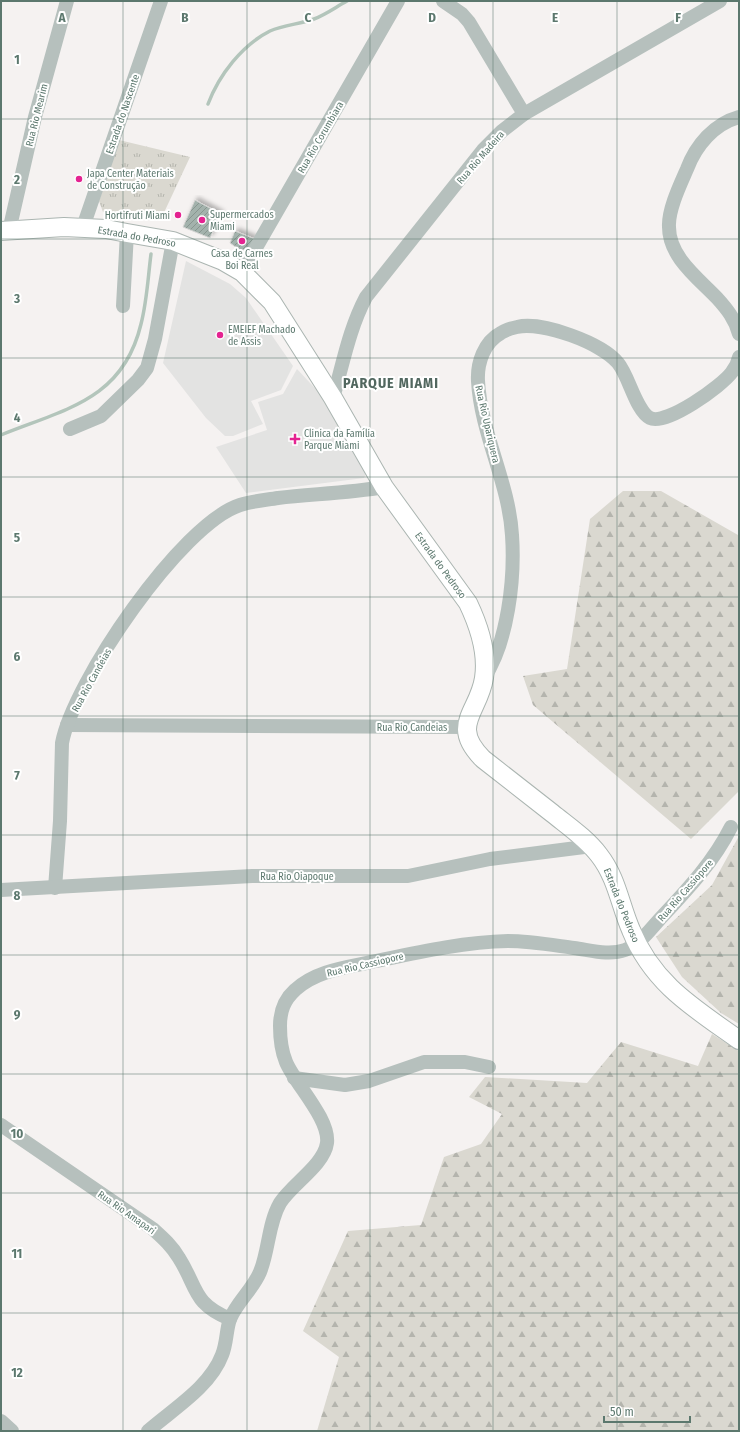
<svg xmlns="http://www.w3.org/2000/svg" width="740" height="1432" viewBox="0 0 740 1432" font-family="'Fira Sans Condensed',sans-serif">
<style>
.built{fill:#e3e3e2}
.forest{fill:url(#forest-firs)}
.park{fill:url(#park-tufts)}
.lines{fill:none;stroke-linecap:round;stroke-linejoin:round}
.stream{stroke:#b3c5bb;stroke-width:3.5}
.building{fill:url(#building-hatch);stroke:#d6d5d4;filter:url(#shadow)}
.major-casing{stroke:#abb5b1;stroke-width:20}
.minor{stroke:#b6c0bd;stroke-width:14}
.major{stroke:#fff;stroke-width:18}
.grid{fill:none;stroke:#5c786e;stroke-width:1;stroke-opacity:0.55}
.poi-dot{fill:#e42391;stroke:#fff;stroke-width:1.5}
.labels{text-anchor:middle;stroke-width:4;stroke-linejoin:round;paint-order:stroke}
.street-label{font-size:10px;fill:#5c786e;stroke:#fff}
.poi-label{font-size:10px;fill:#5c786e;stroke:#fff;text-anchor:start}
.district-label{font-size:14px;font-weight:bold;letter-spacing:1px;fill:#526860;stroke:#fff}
.grid-label{font-size:13px;text-anchor:middle;font-weight:bold;fill:#5c786e;stroke:#fff;stroke-width:4;stroke-linejoin:round;paint-order:stroke}
</style>
<defs>
<pattern id="forest-firs" width="22" height="20" patternUnits="userSpaceOnUse"><rect width="22" height="20" fill="#dad8d0"/><path d="M5 1l3.5 6h-7zM16 11l3.5 6h-7z" fill="#b4b4ad"/></pattern>
<pattern id="park-tufts" width="24" height="20" patternUnits="userSpaceOnUse"><rect width="24" height="20" fill="#dad8d0"/><path d="M3 7l-1-3M5 7V3M7 7l1-3M15 17l-1-3M17 17v-4M19 17l1-3" fill="none" stroke="#b4b4ad"/></pattern>
<pattern id="building-hatch" width="6" height="6" patternUnits="userSpaceOnUse"><rect width="6" height="6" fill="#a3b2ac"/><path d="M-1 1l2-2M0 6l6-6M5 7l2-2" fill="none" stroke="#889690"/></pattern>
<filter id="shadow"><feDropShadow dx="3" dy="-3" stdDeviation="2" flood-color="#0004"/></filter>
</defs>
<rect width="100%" height="100%" fill="#f5f2f1"/>
<g class="built">
<polygon points="186,261 230,284 246,298 293,366 281,390 251,401 263,424 233,436 225,436 206,418 163,363"/>
<polygon points="297,369 327,401 367,472 364,478 246,493 216,447 267,430 258,402 283,394"/>
</g>
<g class="forest">
<polygon points="623,491 661,491 738,535 739,534 739,791 691,839 533,705 523,676 567,669 590,519"/>
<polygon points="739,836 739,1024 721,1013 682,977 656,937 712,885"/>
<polygon points="712,1034 739,1051 739,1431 317,1431 339,1357 303,1331 348,1231 421,1225 444,1157 481,1144 502,1114 469,1097 485,1077 587,1083 621,1042 698,1066"/>
</g>
<polygon class="park" points="119,140 190,157 161,219 111,215 103,212 99,201"/>
<g class="lines">
<g class="stream">
<path d="M208,104c11,-29 34,-59 62,-73 14,-6 30,-7 44,-12 11,-4 22,-12 33,-18"/>
<path d="M1,435c64,-26 122,-35 140,-111 6,-23 7,-47 10,-70"/>
</g>
</g>
<g class="building">
<polygon points="195,200 221,214 210,238 183,227"/>
<polygon points="235,231 255,239 249,250 240,250 230,243"/>
</g>
<g class="lines">
<g class="major-casing">
<path id="major" d="M1,231l63,-4 42,2 21,4 46,8 50,20 19,11 30,30 61,96 51,89 84,116c11,23 20,49 16,75 -5,34 -35,47 -1,81 23,18 46,36 69,54 16,13 34,25 47,42 18,23 21,50 32,75 22,54 63,78 108,110"/>
</g>
<g class="minor">
<polyline points="443,1 462,14 469,22 524,114"/>
<path d="M739,117c-25,7 -43,28 -52,52 -7,16 -19,41 -18,58 0,30 29,51 48,71 10,11 18,21 22,36"/>
<polyline points="83,227 161,1"/>
<polyline points="9,231 35,117 67,1"/>
<polyline points="242,272 398,1"/>
<polyline points="123,306 127,233"/>
<path d="M333,398c10,-34 16,-69 33,-101l117,-147 19,-19 22,-17 196,-113"/>
<polyline points="70,429 101,416 138,380 147,368 155,339 173,241"/>
<path d="M484,678c24,-36 31,-100 28,-143 -3,-52 -31,-101 -34,-154 -1,-18 6,-39 23,-48 4,-3 11,-5 16,-6 25,-6 85,16 101,36 11,13 18,48 32,55 16,8 72,-32 82,-46 3,-4 6,-10 7,-15"/>
<polyline points="67,725 467,727"/>
<path d="M55,888l5,-67 2,-78c11,-60 119,-219 178,-238 12,-4 26,-5 38,-7 35,-4 71,-5 106,-11"/>
<polyline points="1,890 252,876 408,876 490,859 592,846"/>
<polyline points="294,1078 345,1085 369,1081 424,1062 465,1062 489,1067"/>
<path d="M1,1125l152,104c10,9 19,17 26,29 19,30 13,45 51,61"/>
<polyline points="1,1421 12,1431"/>
<path d="M148,1431c25,-22 62,-44 74,-76 5,-12 4,-25 8,-36 7,-17 23,-30 30,-47 9,-22 8,-48 20,-69 12,-19 44,-38 47,-60 3,-24 -32,-59 -41,-81 -5,-12 -6,-23 -6,-36 0,-15 4,-26 15,-36 21,-20 54,-23 81,-29 43,-9 88,-19 132,-20 22,0 44,4 66,7 16,2 35,8 51,2 14,-5 24,-19 34,-30 27,-29 54,-57 72,-93"/>
</g>
<use href="#major" class="major"/>
</g>
<path class="grid" d="M123,1v1430M247,1v1430M370,1v1430M493,1v1430M617,1v1430M1,119h738M1,239h738M1,358h738M1,477h738M1,597h738M1,716h738M1,835h738M1,955h738M1,1074h738M1,1193h738M1,1313h738"/>
<g class="poi-dot">
<circle cx="79" cy="179" r="4"/>
<circle cx="178" cy="215" r="4"/>
<circle cx="202" cy="220" r="4"/>
<circle cx="242" cy="241" r="4"/>
<circle cx="220" cy="335" r="4"/>
<path d="M293 433h4v4h4v4h-4v4h-4v-4h-4v-4h4z"/>
</g>
<g class="labels">
<g class="street-label">
<text transform="translate(122 114) rotate(-71)" y="4">Estrada do Nascente</text>
<text transform="translate(36 115) rotate(-76)" y="4">Rua Rio Mearim</text>
<text transform="translate(320 137) rotate(-60)" y="4">Rua Rio Corumbiara</text>
<text transform="translate(480 157) rotate(-49)" y="4">Rua Rio Madeira</text>
<text transform="translate(137 236) rotate(10)" y="4">Estrada do Pedroso</text>
<text transform="translate(488 424) rotate(77)" y="4">Rua Rio Upariquera</text>
<text transform="translate(441 565) rotate(54)" y="4">Estrada do Pedroso</text>
<text transform="translate(91 680) rotate(-61)" y="4">Rua Rio Candeias</text>
<text x="412" y="731">Rua Rio Candeias</text>
<text x="297" y="880">Rua Rio Oiapoque</text>
<text transform="translate(685 890) rotate(-49)" y="4">Rua Rio Cassiopore</text>
<text transform="translate(622 905) rotate(68)" y="4">Estrada do Pedroso</text>
<text transform="translate(365 964) rotate(-13)" y="4">Rua Rio Cassiopore</text>
<text transform="translate(127 1212) rotate(35)" y="4">Rua Rio Amapari</text>
</g>
<g class="poi-label">
<text x="87" y="177">Japa Center Materiais<tspan x="87" dy="12">de Construção</tspan></text>
<text x="210" y="218">Supermercados<tspan x="210" dy="12">Miami</tspan></text>
<text x="170" y="219" text-anchor="end">Hortifruti Miami</text>
<text x="242" y="257" text-anchor="middle">Casa de Carnes<tspan x="242" dy="12">Boi Real</tspan></text>
<text x="228" y="333">EMEIEF Machado<tspan x="228" dy="12">de Assis</tspan></text>
<text x="304" y="437">Clinica da Família<tspan x="304" dy="12">Parque Miami</tspan></text>
</g>
<g class="district-label">
<text x="391" y="388">PARQUE MIAMI</text>
</g>
</g>
<g class="grid-label">
<text x="62" y="22">A</text>
<text x="185" y="22">B</text>
<text x="308" y="22">C</text>
<text x="432" y="22">D</text>
<text x="555" y="22">E</text>
<text x="678" y="22">F</text>
<text x="17" y="64">1</text>
<text x="17" y="184">2</text>
<text x="17" y="303">3</text>
<text x="17" y="422">4</text>
<text x="17" y="542">5</text>
<text x="17" y="661">6</text>
<text x="17" y="780">7</text>
<text x="17" y="900">8</text>
<text x="17" y="1019">9</text>
<text x="17" y="1138">10</text>
<text x="17" y="1258">11</text>
<text x="17" y="1377">12</text>
</g>
<rect width="740" height="1432" fill="none" stroke="#5c786e" stroke-width="4"/>
<path d="M604 1416v6h86v-6" fill="none" stroke="#5c786e" stroke-width="2"/>
<text x="610" y="1416" font-size="12" fill="#5c786e" stroke="#ffffff" stroke-width="3" paint-order="stroke">50 m</text>
</svg>
